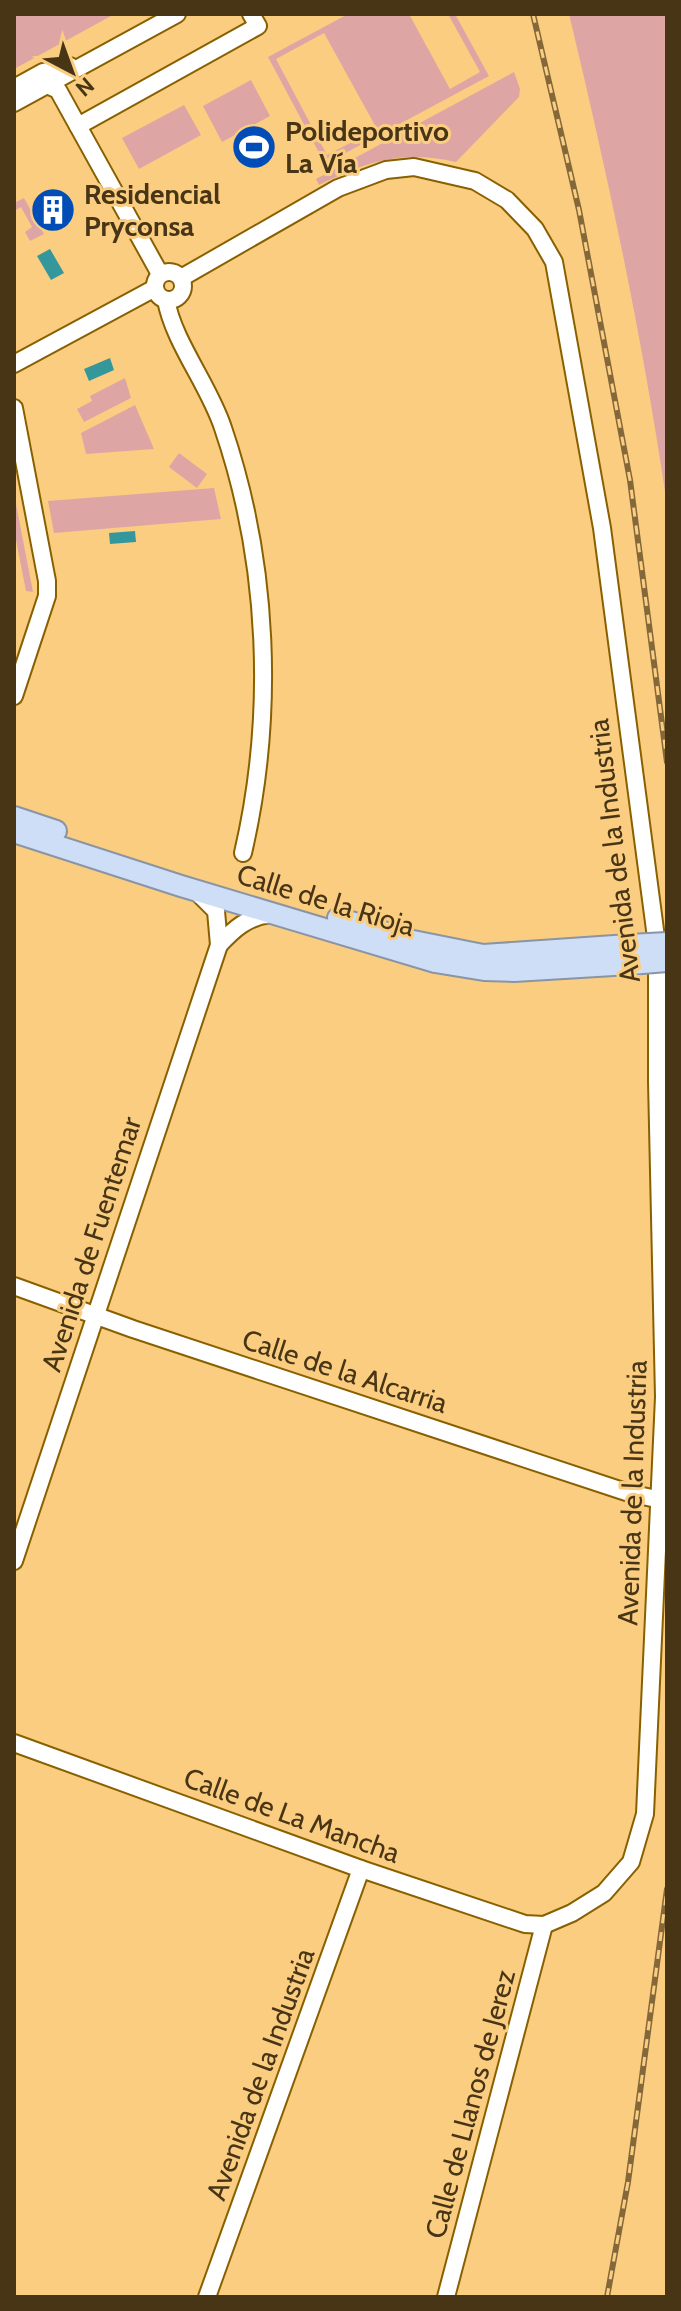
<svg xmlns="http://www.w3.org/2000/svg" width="681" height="2311" viewBox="0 0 681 2311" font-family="Cabin,sans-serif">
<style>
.green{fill:#dda6a5;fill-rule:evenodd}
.water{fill:#34979b}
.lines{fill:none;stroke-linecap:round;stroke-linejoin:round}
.minor-casing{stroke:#896000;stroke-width:20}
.major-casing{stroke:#8995a4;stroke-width:24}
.minor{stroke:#fff;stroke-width:16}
.major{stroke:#cedef7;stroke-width:20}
.rail-casing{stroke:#846839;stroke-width:6}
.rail{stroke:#fbcd80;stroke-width:3;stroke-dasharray:9;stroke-linecap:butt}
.major-bridge-casing{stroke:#8995a4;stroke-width:24;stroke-linecap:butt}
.major-bridge{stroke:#cedef7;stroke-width:20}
.labels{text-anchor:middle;stroke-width:6;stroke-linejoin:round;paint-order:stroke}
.poi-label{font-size:28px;font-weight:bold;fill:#473515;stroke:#fbcd80;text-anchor:start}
.street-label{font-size:28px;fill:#473515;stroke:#fbcd80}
</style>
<rect width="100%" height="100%" fill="#fbcd80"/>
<g class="green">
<polygon points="14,14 110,14 111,16 14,69"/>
<path d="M348,14h61l41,75 30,-17 -32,-58h7l34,62 -164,88 -57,-107zM324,33l53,96 -50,26 -51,-96z"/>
<path d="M569,14h98v491c-24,-165 -59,-329 -98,-491z"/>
<path d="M514,72l6,17 -1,8 -63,65c-55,-12 -87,-1 -137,23l-3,-6z"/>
<polygon points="251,80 270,116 222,142 203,106"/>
<polygon points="184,105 201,135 139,169 122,138"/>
<polygon points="24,198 44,234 30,241 25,232 32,227 21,207 14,211 14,203"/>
<polygon points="125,378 131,398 84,422 77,409 92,401 90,396"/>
<polygon points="135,405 154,449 86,454 81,433"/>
<polygon points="179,453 207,474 197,488 169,467"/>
<polygon points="214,488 221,519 54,533 48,501"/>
<polygon points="14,490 16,504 33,592 26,591 14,530"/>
</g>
<g class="water">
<polygon points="50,249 64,273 51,280 37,256"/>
<polygon points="110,358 114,370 89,381 84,369"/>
<polygon points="135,531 136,542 110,544 109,533"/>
</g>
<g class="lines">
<g class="minor-casing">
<g id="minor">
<polyline points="47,85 58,90 160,274"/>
<polyline points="14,88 43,72 70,66"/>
<polyline points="14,103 177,14"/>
<polyline points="78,126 258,26 251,14"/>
<circle cx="169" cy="286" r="14"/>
<path d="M166,300c8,43 43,85 57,128 46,135 52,287 20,425"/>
<polyline points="14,364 155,288"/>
<polyline points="14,408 47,581 47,596 14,696"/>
<path d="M219,945c15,-16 28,-28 51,-31"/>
<polyline points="14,1286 133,1329 629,1493 661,1500"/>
<polyline points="14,1561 219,945 216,911 197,892"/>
<polyline points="14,1743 361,1869 525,1924 544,1925 572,1913 604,1893 631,1862 645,1814 664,1397 657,1081 657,945 602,528 554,262 535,229 507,200 475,181 414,167 386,170 338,188 181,278"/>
<polyline points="207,2297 361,1869"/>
<polyline points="446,2297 544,1925"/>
</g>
</g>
<g class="major-casing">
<g id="major">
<polyline points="14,817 56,831"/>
<polyline points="14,832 181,886 435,962 484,970 514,971 630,964"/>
<polyline points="338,918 413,941 483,955 629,945"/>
</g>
</g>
<use href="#minor" class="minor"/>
<use href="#major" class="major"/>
<g class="rail-casing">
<g id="rail">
<polyline points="533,14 579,210 630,480 667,762"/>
<polyline points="607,2297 628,2182 667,1889"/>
</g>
</g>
<use href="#rail" class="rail"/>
<g class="major-bridge-casing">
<g id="major-bridge">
<polyline points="629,945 667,943"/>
<polyline points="630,964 667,961"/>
</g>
</g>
<use href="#major-bridge" class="major-bridge"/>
</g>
<defs>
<g id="stadium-disc" transform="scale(2.3)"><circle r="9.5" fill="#004db7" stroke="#fbcd80"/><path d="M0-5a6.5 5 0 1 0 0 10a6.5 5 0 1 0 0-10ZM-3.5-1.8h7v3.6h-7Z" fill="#fff"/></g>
<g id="building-disc" transform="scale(2.3)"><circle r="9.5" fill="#004db7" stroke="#fbcd80"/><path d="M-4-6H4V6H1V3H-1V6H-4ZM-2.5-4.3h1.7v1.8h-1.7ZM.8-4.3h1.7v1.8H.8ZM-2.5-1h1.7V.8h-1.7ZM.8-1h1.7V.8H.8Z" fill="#fff"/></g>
</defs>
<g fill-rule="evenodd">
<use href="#stadium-disc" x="254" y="147"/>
<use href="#building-disc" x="53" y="210"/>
</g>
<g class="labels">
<g class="poi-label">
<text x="285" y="141">Polideportivo<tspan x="285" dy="32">La Vía</tspan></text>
<text x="84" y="204">Residencial<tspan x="84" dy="32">Pryconsa</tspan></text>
</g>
<g class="street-label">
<text transform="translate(614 851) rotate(-97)" y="10">Avenida de la Industria</text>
<text transform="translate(326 900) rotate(17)" y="10">Calle de la Rioja</text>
<text transform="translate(91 1244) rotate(-72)" y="10">Avenida de Fuentemar</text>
<text transform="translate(345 1371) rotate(18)" y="10">Calle de la Alcarria</text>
<text transform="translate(632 1493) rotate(-88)" y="10">Avenida de la Industria</text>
<text transform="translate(292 1815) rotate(20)" y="10">Calle de La Mancha</text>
<text transform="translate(260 2074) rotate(-70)" y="10">Avenida de la Industria</text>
<text transform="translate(470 2104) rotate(-75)" y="10">Calle de Llanos de Jerez</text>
</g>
</g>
<rect width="681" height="2311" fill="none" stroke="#473515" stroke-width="32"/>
<g transform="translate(72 72) rotate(139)" stroke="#fbcd80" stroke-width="6" paint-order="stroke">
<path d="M0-6L14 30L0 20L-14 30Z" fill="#473515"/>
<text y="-12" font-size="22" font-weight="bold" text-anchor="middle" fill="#473515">N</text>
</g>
</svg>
